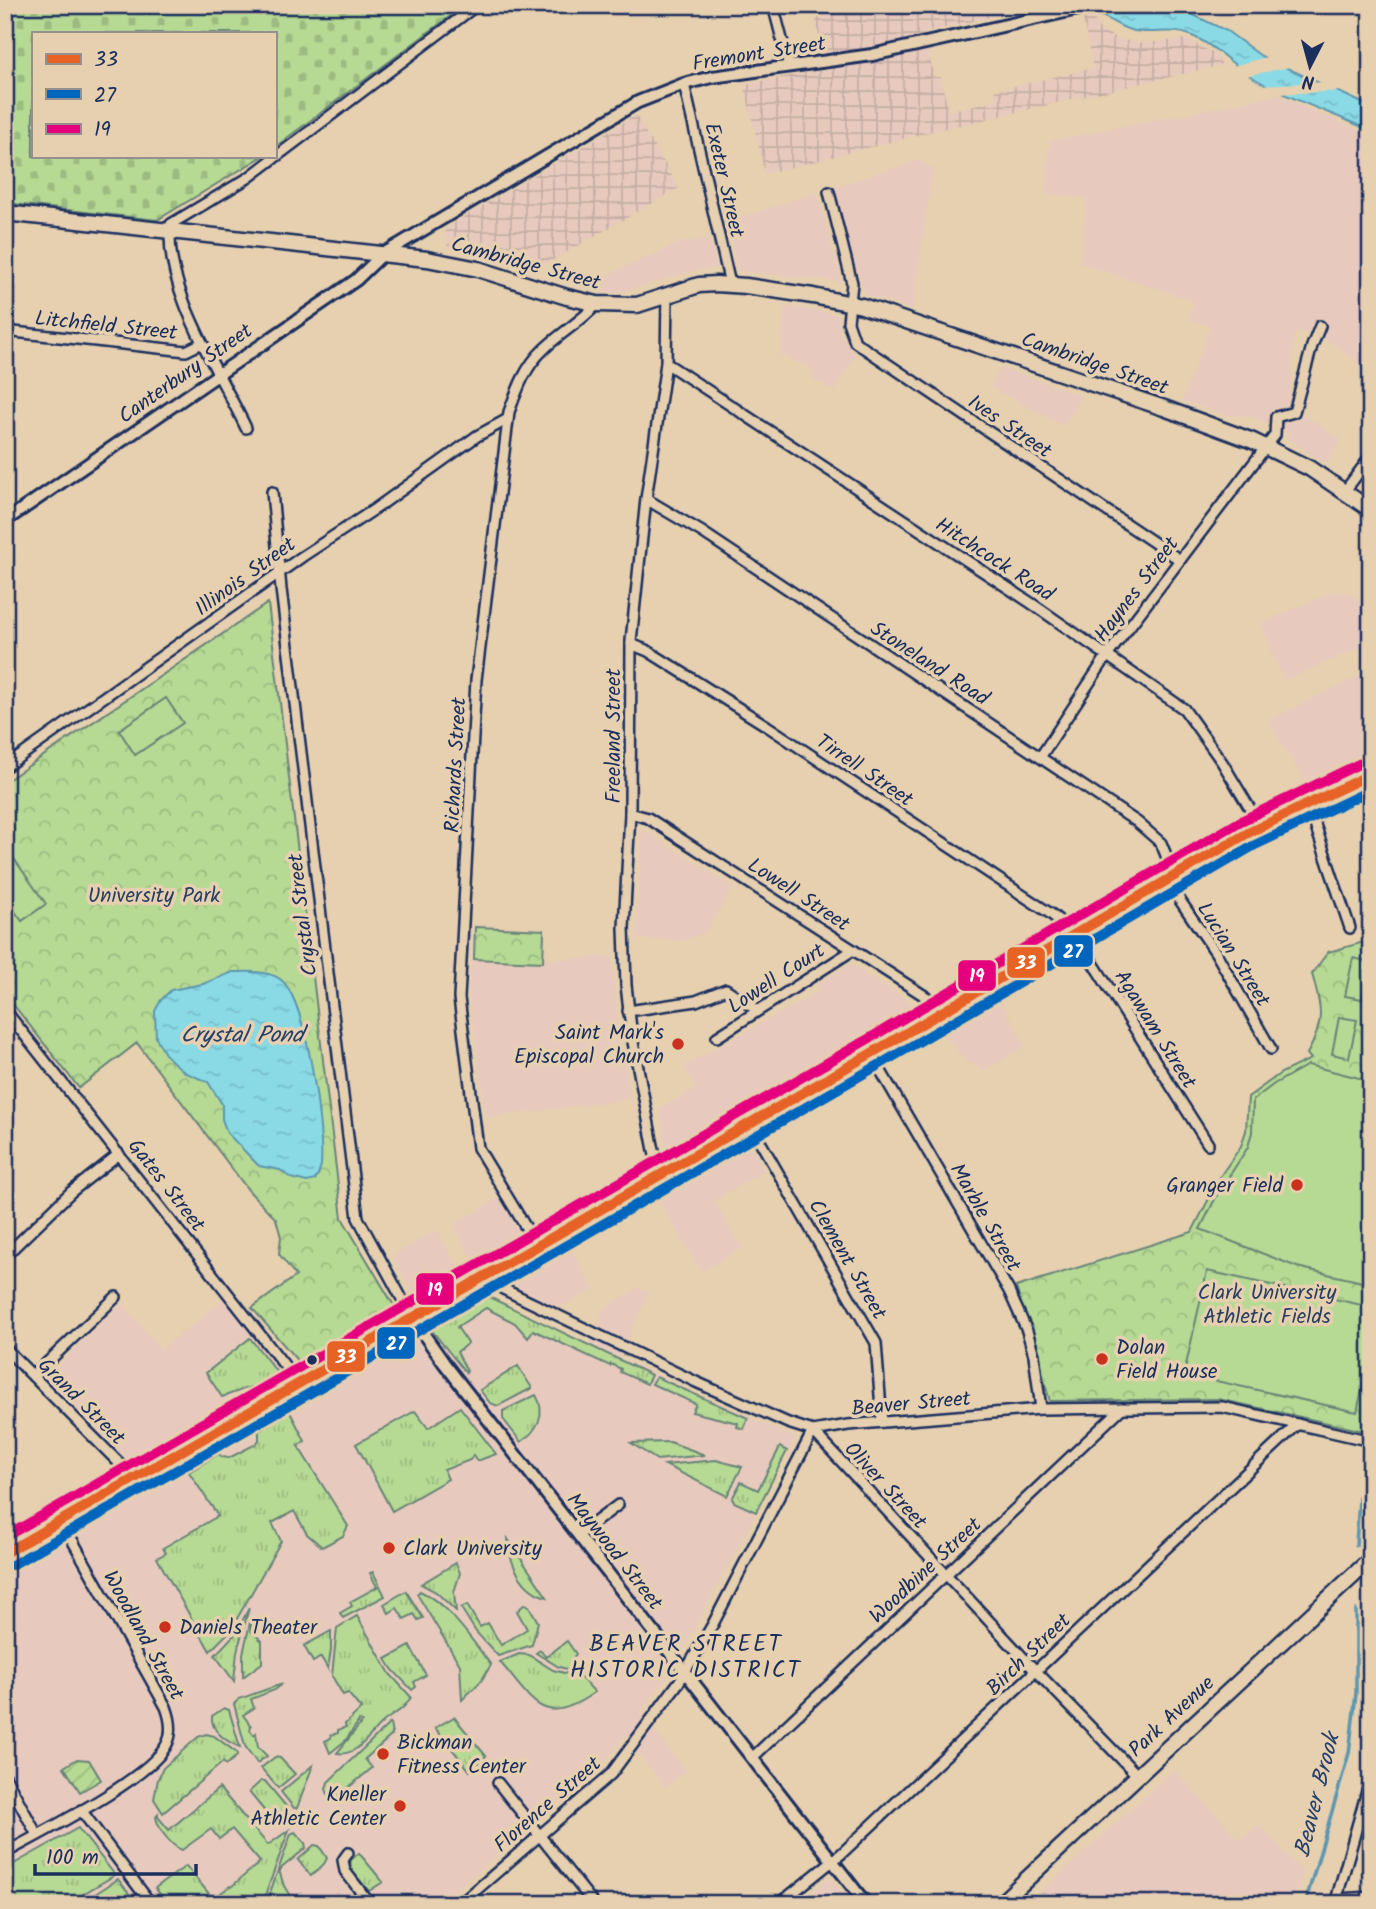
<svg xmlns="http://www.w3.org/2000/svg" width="1376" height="1909" viewBox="0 0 1376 1909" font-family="Kalam,sans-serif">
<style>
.built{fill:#e7cabd}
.industrial{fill:url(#industrial-grid)}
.grass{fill:url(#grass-tufts);stroke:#688478;stroke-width:2}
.forest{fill:url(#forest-crowns);stroke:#688478;stroke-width:2}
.cemetery{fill:url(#cemetery-stones);stroke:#688478;stroke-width:2}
.garden{fill:url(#garden-furrows);stroke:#688478;stroke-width:2}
.pitch{fill:#b6d993;stroke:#688478;stroke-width:2}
.water{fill:url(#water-ripples);stroke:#5d96af;stroke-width:2}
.pier{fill:#e6d0af}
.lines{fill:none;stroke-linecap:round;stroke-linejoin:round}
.stream{stroke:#5d96af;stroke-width:3.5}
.minor-casing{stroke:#1b2f5e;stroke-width:14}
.tertiary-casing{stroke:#1b2f5e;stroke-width:16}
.primary-casing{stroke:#1b2f5e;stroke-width:19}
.trunk-casing{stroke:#1b2f5e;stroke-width:19}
.minor{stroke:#e6d0af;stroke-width:9}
.tertiary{stroke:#e6d0af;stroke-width:10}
.primary{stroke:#e6d0af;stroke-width:14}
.trunk{stroke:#e6d0af;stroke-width:14}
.bus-1-casing{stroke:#e6d0af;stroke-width:16}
.bus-2-casing{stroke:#e6d0af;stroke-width:16}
.bus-3-casing{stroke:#e6d0af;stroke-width:16}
.bus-1{stroke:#e76225;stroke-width:10}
.bus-2{stroke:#0065bd;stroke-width:10}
.bus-3{stroke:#e5007d;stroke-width:10}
.poi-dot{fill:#c8321e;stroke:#e6d0af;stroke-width:2.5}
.bus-dot{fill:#1b2f5e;stroke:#e6d0af;stroke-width:2.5}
.labels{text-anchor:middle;stroke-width:7;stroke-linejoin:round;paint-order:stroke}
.street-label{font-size:21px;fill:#1b2f5e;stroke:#e6d0af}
.park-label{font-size:21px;fill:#2a4063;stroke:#e6d0af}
.poi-label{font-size:21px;fill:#1b2f5e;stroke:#e6d0af;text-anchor:start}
.water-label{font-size:23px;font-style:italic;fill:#26406c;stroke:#e6d0af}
.neighbourhood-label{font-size:23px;letter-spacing:2px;fill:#1b2f5e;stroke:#e6d0af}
.line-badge{stroke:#e6d0af;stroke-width:2.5}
.badge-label{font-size:19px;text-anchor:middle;font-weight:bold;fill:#fff}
</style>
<defs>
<pattern id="industrial-grid" width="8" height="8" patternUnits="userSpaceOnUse" patternTransform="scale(1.75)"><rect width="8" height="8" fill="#e7cabd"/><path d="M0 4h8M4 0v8" fill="none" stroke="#c6aea5"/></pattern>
<pattern id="grass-tufts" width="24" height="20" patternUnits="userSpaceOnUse" patternTransform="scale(1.75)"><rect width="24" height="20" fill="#b6d993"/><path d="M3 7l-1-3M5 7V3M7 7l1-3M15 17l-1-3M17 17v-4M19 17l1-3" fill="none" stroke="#9cbb81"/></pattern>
<pattern id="forest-crowns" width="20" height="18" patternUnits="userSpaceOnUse" patternTransform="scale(1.75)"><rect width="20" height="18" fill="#b6d993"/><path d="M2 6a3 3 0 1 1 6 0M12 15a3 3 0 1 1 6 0" fill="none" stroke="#9cbb81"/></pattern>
<pattern id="cemetery-stones" width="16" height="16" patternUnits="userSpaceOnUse" patternTransform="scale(1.75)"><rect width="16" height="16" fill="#b6d993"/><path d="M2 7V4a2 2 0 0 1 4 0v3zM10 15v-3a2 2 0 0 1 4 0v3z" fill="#9cbb81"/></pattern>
<pattern id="garden-furrows" width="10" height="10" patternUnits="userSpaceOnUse" patternTransform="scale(1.75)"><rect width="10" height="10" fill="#b6d993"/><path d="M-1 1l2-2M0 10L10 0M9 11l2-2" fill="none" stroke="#9cbb81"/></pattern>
<pattern id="water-ripples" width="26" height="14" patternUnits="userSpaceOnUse" patternTransform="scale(1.75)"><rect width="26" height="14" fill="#89dae5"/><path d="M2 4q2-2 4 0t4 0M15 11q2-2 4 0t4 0" fill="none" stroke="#76bbc7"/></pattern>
</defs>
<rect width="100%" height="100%" fill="#e6d0af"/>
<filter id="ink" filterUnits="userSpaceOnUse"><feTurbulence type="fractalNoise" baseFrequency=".0143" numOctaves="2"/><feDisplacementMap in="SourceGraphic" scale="14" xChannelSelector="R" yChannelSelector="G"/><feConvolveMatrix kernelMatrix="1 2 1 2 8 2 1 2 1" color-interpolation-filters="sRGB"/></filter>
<g filter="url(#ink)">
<g class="built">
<polygon points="1278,95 1371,136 1371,372 1326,339 1303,332 1294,334 1289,422 1296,423 1299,412 1342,440 1326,464 1289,440 1288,433 1252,416 1228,416 1182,401 1210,327 1188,319 1194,301 1080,263 1086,198 1045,194 1050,141"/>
<polygon points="920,160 933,169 913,310 866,295 829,188"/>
<polygon points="817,192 842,282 737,271 729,221"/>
<polygon points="710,237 718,268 691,272 626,291 609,293 580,287 677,244"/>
<polygon points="784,306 839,314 840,333 856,356 834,391 812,379 812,368 780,355"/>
<polygon points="1001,368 1082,395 1064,426 990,387"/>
<polygon points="1331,592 1349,593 1371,606 1371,643 1284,681 1261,624"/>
<polygon points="1371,670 1371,757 1308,787 1268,720"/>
<polygon points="642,829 734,887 705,933 681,941 636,939"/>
<polygon points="474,925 547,929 545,960 612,956 618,1022 631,1099 486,1118 469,994"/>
<polygon points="851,964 918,1008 667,1156 659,1109 696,1088 684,1066 819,991 816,984"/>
<polygon points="999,998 1026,1046 985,1070 967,1062 942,1032"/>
<polygon points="750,1144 765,1170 714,1201 742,1248 701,1272 657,1198"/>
<polygon points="500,1198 523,1239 476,1265 453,1224"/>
<polygon points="436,1230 462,1273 487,1295 589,1344 604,1309 639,1287 649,1293 619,1357 796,1438 673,1669 641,1713 686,1771 665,1788 625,1735 602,1766 440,1904 5,1904 5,1569 144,1489 41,1382 122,1302 161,1350 228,1296 307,1396 404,1346 432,1328 392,1256"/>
<polygon points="570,1246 594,1290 559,1308 520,1290 512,1283 512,1279"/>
<polygon points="1174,1769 1240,1840 1259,1824 1303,1872 1294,1904 1028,1904"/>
<polygon points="830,1878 851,1904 798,1904"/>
</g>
<g class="industrial">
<polygon points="829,5 1038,5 924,33 934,77 941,77 948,111 996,100 994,91 1093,68 1083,19 1093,17 1100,30 1121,40 1144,43 1188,39 1202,48 1216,53 1222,65 934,131 765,174 744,84 825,70 816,19 832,14"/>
<polygon points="636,115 679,188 532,272 448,248 444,233 447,227"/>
</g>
<g class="grass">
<polygon points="487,1296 651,1375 647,1384 620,1372 621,1369 611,1364 610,1366 533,1330 528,1338 515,1323 486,1308 457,1327 468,1343 457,1352 467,1371 466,1373 430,1328"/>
<polygon points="250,1338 279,1375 226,1408 251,1391 250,1387 222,1397 206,1373"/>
<polygon points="518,1366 532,1388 498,1406 490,1403 480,1390"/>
<polygon points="656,1377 748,1418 744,1429 737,1427 738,1423 692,1412 696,1404 652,1384"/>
<path d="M536,1395c11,19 1,36 -15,47l-18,-23v-8z"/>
<polygon points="460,1407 496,1454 477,1461 473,1455 470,1460 444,1470 448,1479 392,1511 356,1444 415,1411 428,1428"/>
<polygon points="290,1412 305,1441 298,1446 348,1526 343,1536 322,1547 307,1534 294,1511 272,1523 281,1541 230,1631 210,1651 157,1558 166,1553 163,1548 218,1516 189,1472 219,1454 222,1457 229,1458 256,1444 259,1440 259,1431"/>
<polygon points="670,1442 705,1455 657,1460 631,1443"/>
<polygon points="780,1447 787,1451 756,1512 734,1502 732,1499 741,1482 758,1490"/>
<polygon points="716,1460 742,1467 727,1496 665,1465"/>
<path d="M508,1539l5,8 34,50c-25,-6 -38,-34 -39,-58z"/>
<polygon points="456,1563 460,1573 454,1592 456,1611 436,1592 421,1584"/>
<polygon points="373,1572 385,1596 343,1618 340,1613 352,1606 350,1602 377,1587 370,1573"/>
<polygon points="406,1591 423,1618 418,1620 414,1614 404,1619 397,1608 389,1613 384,1604"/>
<path d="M420,1591c29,14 51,48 71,74l-10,16 -19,19 -2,-35 -43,-71z"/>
<polygon points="525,1604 529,1606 538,1622 532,1645 498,1656 476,1632 461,1608 467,1605 480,1627 488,1623 501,1645 527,1629 517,1611"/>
<polygon points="249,1608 237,1652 234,1681 215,1655 236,1633"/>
<path d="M357,1616l33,58 21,23c-7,14 -18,16 -29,26 -13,12 -25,34 -45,30l25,-31 -3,-1 -14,20 -15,12 -5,-12 6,-3v-3l7,-2v-3l8,-3 -1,-3 16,-15 -13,-16 -5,2 -11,-19 5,-48z"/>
<polygon points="251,1618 251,1631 262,1641 262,1663 243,1677 243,1654"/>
<polygon points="331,1631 331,1650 328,1669 321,1657 313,1662 304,1646"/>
<polygon points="567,1641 576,1654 572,1659 577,1666 571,1670 559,1667 536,1653 540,1650 546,1657"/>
<polygon points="410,1646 426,1675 414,1682 416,1687 412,1690 392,1669 386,1659"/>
<path d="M519,1654l10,1 24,15 27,7 15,15c-53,38 -61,9 -95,-30z"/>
<polygon points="282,1684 275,1690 251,1699 254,1708 243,1715 251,1726 250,1730 254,1735 256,1733 258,1747 267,1756 257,1763 245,1746 234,1704 239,1699"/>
<path d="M224,1708l5,2 11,37c-13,-5 -30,-16 -28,-31z"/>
<polygon points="454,1717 486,1756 470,1771 435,1728"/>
<polygon points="390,1723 392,1735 365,1759 372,1768 331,1802 326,1789 328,1782"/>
<polygon points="206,1734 214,1736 237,1753 237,1756 226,1765 223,1762 163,1813 154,1799 158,1779 163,1768 198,1737"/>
<polygon points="275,1757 280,1758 295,1774 278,1788 261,1768"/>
<polygon points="313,1765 297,1808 294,1808 281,1792"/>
<polygon points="261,1781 265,1781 290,1811 276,1825 249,1792"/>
<path d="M219,1788l49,57 21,-15 -27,74h-39l-6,-8 13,-10 1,1 29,-25 -28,-33 -13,10 -8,-10 -29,21c-11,-4 -24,-21 -26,-33l2,-3v3l11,13z"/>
<polygon points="78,1828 115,1875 66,1904 5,1904 5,1869"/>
<polygon points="295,1832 305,1843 306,1848 279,1870 284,1886 295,1904 266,1904 291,1834"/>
<polygon points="314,1845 319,1846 327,1858 324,1864 311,1876 298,1860"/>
<polygon points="359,1853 383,1882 369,1891 350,1869 351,1860"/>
<polygon points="186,1866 215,1901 212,1904 168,1904 155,1888"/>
<polygon points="118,1879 137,1904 80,1904"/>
</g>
<g class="forest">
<polygon points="268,603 342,1218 396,1309 301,1365 252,1308 296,1276 279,1254 281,1237 276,1219 249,1191 137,1043 79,1088 5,994 5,782"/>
<polygon points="475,927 544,930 543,962 474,959"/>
<path d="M1371,940v467l-7,24 -146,-32 -168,2 -34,-114 176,-55 29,-57 20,-29 5,-15 2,-34 33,-24 30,-14 -4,-5c18,-32 15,-45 5,-80l16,-22z"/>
</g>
<polygon class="cemetery" points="5,5 465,5 275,147 275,33 33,33 33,156 263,156 157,220 5,203"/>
<polygon class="garden" points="77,1759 89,1760 101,1780 80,1792 64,1767"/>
<g class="pitch">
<polygon points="166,698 183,723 135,755 119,730"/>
<polygon points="5,846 46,904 22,921 5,898"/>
<polygon points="1353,958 1370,962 1362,999 1345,996"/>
<polygon points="1339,1017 1357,1020 1349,1058 1332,1054"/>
<polygon points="1308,1065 1371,1081 1371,1284 1297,1267 1200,1229 1217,1195 1248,1147 1252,1132 1253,1100 1274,1084"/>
<polygon points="1207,1271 1371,1307 1371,1348 1357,1412 1184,1374"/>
</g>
<g class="water">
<path d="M1122,5l13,6 42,-4 50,24 34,25 110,51v24c-38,-18 -78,-30 -114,-51 -24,-14 -42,-35 -67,-45 -20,-8 -39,1 -59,-5 -10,-2 -20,-10 -29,-14z"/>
<path d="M233,972c14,0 34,-2 47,7 27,19 44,152 41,186 -1,5 -3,10 -6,15l-8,2 -16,-4 -11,-8 -21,-4 -32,-33 -5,-14v-15l-14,-22 -22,-9 -12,-10 -9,-9 -9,-16 -1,-27 6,-11 10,-10 32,-6z"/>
</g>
<g class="pier">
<polygon points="1270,56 1290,67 1246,76 1233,66"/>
<polygon points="1326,82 1345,91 1277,94 1260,85"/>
</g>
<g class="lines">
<g class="stream">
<polyline points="1356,1545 1359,1499 1371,1445"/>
<polyline points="1305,1904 1349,1753 1356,1694 1356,1610"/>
</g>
<g class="minor-casing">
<g id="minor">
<polyline points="773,5 789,66"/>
<polyline points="684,84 730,284"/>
<polyline points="829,192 852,283 848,322 855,342 1180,560"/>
<polyline points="5,331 186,351 202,343"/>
<polyline points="666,363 1031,603 1184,709 1222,762 1261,827"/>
<path d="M246,428c-26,-55 -84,-142 -75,-204l77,-46 229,-173"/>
<polyline points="1345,491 1371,456"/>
<polyline points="272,492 281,589 358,1218 413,1319"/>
<polyline points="646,499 702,532 1137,822 1161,843 1174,875"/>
<polyline points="631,644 648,651 767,726 1051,914 1074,933 1208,1144"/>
<polyline points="1041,756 1107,656 1275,435 1276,417 1294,412 1312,346 1320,326"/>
<polyline points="5,767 303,556 375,509 477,436 508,419"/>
<polyline points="1308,804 1350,928"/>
<polyline points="630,813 648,818 945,1009"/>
<polyline points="1166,880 1216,953 1271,1049"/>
<polyline points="5,1010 299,1384"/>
<polyline points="628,1011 696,1001 726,989 757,1010"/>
<polyline points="717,1037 853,950"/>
<polyline points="871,1054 1009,1291 1027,1331 1034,1355 1041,1409"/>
<polyline points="750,1124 876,1343 882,1422"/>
<polyline points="659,1176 632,1037 626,985 624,928 630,813 631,641 646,499 666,363 667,295"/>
<path d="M537,1246l-59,-98 -19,-150 17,-318 33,-268c8,-22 16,-45 34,-62 17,-17 38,-28 54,-46"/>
<polyline points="5,1256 71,1192 119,1154"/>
<polyline points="486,1276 497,1286 696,1382 788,1423 813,1431 848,1425 1041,1409 1222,1407 1371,1441"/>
<polyline points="5,1348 134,1478"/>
<polyline points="33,1376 116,1297"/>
<polyline points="578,1535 618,1505"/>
<polyline points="752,1758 1122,1408"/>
<polyline points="5,1776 37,1835"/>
<polyline points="498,1783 594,1904"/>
<polyline points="81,1810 151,1904"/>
<path d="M5,1853c36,-20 146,-75 162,-109 6,-12 4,-24 -1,-37l-105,-187"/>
<polyline points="348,1853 343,1860 345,1871 370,1904"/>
<polyline points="1337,1899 1371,1897"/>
<polyline points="460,1904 611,1774 679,1682 713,1624 813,1431 1029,1664 1138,1776"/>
<polyline points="779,1904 841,1854 1298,1424"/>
<polyline points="1335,1904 1371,1777"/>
</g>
</g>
<g class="tertiary-casing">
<g id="tertiary">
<polyline points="5,521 356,280 383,254 638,102 684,84 712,77 872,55 1096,5"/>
<polyline points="413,1319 444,1363 866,1904"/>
</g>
</g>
<g class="primary-casing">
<g id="primary">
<polyline points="5,213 427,259 478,269 567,297 597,304 637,305 699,285 716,284 746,286 813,296 862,306 1164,408 1253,441 1309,468 1371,510"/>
<polyline points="5,1553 877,1050 1248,833 1371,774"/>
</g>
</g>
<g class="trunk-casing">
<polyline id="trunk" points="1000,1904 1371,1559"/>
</g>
<use href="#minor" class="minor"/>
<use href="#tertiary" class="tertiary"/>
<use href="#primary" class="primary"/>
<use href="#trunk" class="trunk"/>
<g class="bus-1-casing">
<polyline id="bus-1" points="5,1553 877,1050 1248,833 1371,774"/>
</g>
<g class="bus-2-casing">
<polyline id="bus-2" points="12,1565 884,1062 1255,845 1371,790"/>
</g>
<g class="bus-3-casing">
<polyline id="bus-3" points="5,1537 870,1038 1241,821 1365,761"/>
</g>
<use href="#bus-1" class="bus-1"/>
<use href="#bus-2" class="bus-2"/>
<use href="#bus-3" class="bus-3"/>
</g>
</g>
<g class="poi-dot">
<circle cx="678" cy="1044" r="7"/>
<circle cx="1297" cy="1185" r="7"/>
<circle cx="1102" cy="1359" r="7"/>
<circle cx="389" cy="1548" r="7"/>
<circle cx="165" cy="1627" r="7"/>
<circle cx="383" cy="1754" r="7"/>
<circle cx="400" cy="1806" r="7"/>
</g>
<circle class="bus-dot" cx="312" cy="1360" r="6"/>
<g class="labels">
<g class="street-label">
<text transform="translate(759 53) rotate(-9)" y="7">Fremont Street</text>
<text transform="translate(725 180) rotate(77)" y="7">Exeter Street</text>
<text transform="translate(526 263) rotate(15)" y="7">Cambridge Street</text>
<text transform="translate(106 325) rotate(6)" y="7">Litchfield Street</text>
<text transform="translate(1095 363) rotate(19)" y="7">Cambridge Street</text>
<text transform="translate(185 373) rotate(-35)" y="7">Canterbury Street</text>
<text transform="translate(1010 426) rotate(34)" y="7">Ives Street</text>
<text transform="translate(995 559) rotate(33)" y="7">Hitchcock Road</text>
<text transform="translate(245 576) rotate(-36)" y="7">Illinois Street</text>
<text transform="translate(1136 589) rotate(-53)" y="7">Haynes Street</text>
<text transform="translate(930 663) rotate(33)" y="7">Stoneland Road</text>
<text transform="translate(613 736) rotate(-90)" y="7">Freeland Street</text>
<text transform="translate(455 765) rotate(-87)" y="7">Richards Street</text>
<text transform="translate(865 770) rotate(34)" y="7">Tirrell Street</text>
<text transform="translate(799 894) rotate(33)" y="7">Lowell Street</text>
<text transform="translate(302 915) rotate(-97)" y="7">Crystal Street</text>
<text transform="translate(1234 954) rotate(58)" y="7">Lucian Street</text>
<text transform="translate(776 978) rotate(-33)" y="7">Lowell Court</text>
<text transform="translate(1156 1029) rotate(58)" y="7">Agawam Street</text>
<text transform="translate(167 1185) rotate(52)" y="7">Gates Street</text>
<text transform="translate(986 1217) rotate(60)" y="7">Marble Street</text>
<text transform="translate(848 1259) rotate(60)" y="7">Clement Street</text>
<text transform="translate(82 1401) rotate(45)" y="7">Grand Street</text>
<text transform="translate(911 1403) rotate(-5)" y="7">Beaver Street</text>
<text transform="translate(886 1485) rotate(47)" y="7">Oliver Street</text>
<text transform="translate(615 1551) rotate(52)" y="7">Maywood Street</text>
<text transform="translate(925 1570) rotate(-43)" y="7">Woodbine Street</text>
<text transform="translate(144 1635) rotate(61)" y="7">Woodland Street</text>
<text transform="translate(1028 1654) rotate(-44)" y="7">Birch Street</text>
<text transform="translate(1171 1716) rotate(-43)" y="7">Park Avenue</text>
<text transform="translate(547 1804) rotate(-41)" y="7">Florence Street</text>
</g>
<g class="park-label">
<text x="154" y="902">University Park</text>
<text x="1267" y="1299">Clark University<tspan x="1267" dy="24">Athletic Fields</tspan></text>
</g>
<g class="poi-label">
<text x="664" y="1039" text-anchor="end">Saint Mark's<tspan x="664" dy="24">Episcopal Church</tspan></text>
<text x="1283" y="1192" text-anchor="end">Granger Field</text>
<text x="1116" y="1354">Dolan<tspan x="1116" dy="24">Field House</tspan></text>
<text x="403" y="1555">Clark University</text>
<text x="179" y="1634">Daniels Theater</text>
<text x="397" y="1749">Bickman<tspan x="397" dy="24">Fitness Center</tspan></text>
<text x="386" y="1801" text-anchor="end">Kneller<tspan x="386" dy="24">Athletic Center</tspan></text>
</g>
<g class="water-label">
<text x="242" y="1042">Crystal Pond</text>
<text transform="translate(1316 1795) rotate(-76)" y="8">Beaver Brook</text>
</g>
<g class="neighbourhood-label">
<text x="686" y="1651">BEAVER STREET<tspan x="686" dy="26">HISTORIC DISTRICT</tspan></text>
</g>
</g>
<g class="line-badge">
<rect x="1053" y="934" width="41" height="34" rx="7" fill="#0065bd"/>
<rect x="1006" y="946" width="40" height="33" rx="7" fill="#e76225"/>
<rect x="957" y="959" width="40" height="33" rx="7" fill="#e5007d"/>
<rect x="415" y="1272" width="40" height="34" rx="7" fill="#e5007d"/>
<rect x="376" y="1326" width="40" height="34" rx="7" fill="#0065bd"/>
<rect x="326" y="1340" width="40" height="33" rx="7" fill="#e76225"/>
</g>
<g class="badge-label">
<text x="1073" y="958">27</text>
<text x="1026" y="969">33</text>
<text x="977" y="982">19</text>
<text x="435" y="1296">19</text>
<text x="396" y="1350">27</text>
<text x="346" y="1363">33</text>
</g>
<rect width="1376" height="1909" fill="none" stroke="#e6d0af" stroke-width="28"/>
<rect x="14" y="14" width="1348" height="1881" fill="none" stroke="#1b2f5e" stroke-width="2.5" filter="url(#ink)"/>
<rect x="32" y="32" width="245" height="126" fill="#e6d0af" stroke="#95908f" stroke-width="2"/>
<rect x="46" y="54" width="35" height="10" fill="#e76225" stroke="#95908f" stroke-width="2"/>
<text x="94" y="66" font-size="21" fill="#1b2f5e">33</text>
<rect x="46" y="89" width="35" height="10" fill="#0065bd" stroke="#95908f" stroke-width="2"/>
<text x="94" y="102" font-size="21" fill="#1b2f5e">27</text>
<rect x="46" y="124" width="35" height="10" fill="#e5007d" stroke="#95908f" stroke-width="2"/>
<text x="94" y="136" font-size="21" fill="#1b2f5e">19</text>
<g transform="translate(1310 66) rotate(186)" stroke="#e6d0af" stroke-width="5" paint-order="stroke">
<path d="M0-5L12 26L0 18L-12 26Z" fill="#1b2f5e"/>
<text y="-10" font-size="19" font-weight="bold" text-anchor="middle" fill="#1b2f5e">N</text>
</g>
<path d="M35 1864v10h161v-10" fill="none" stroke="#1b2f5e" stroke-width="3.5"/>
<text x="46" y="1864" font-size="21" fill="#1b2f5e" stroke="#e6d0af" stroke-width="5" paint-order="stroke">100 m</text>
</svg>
